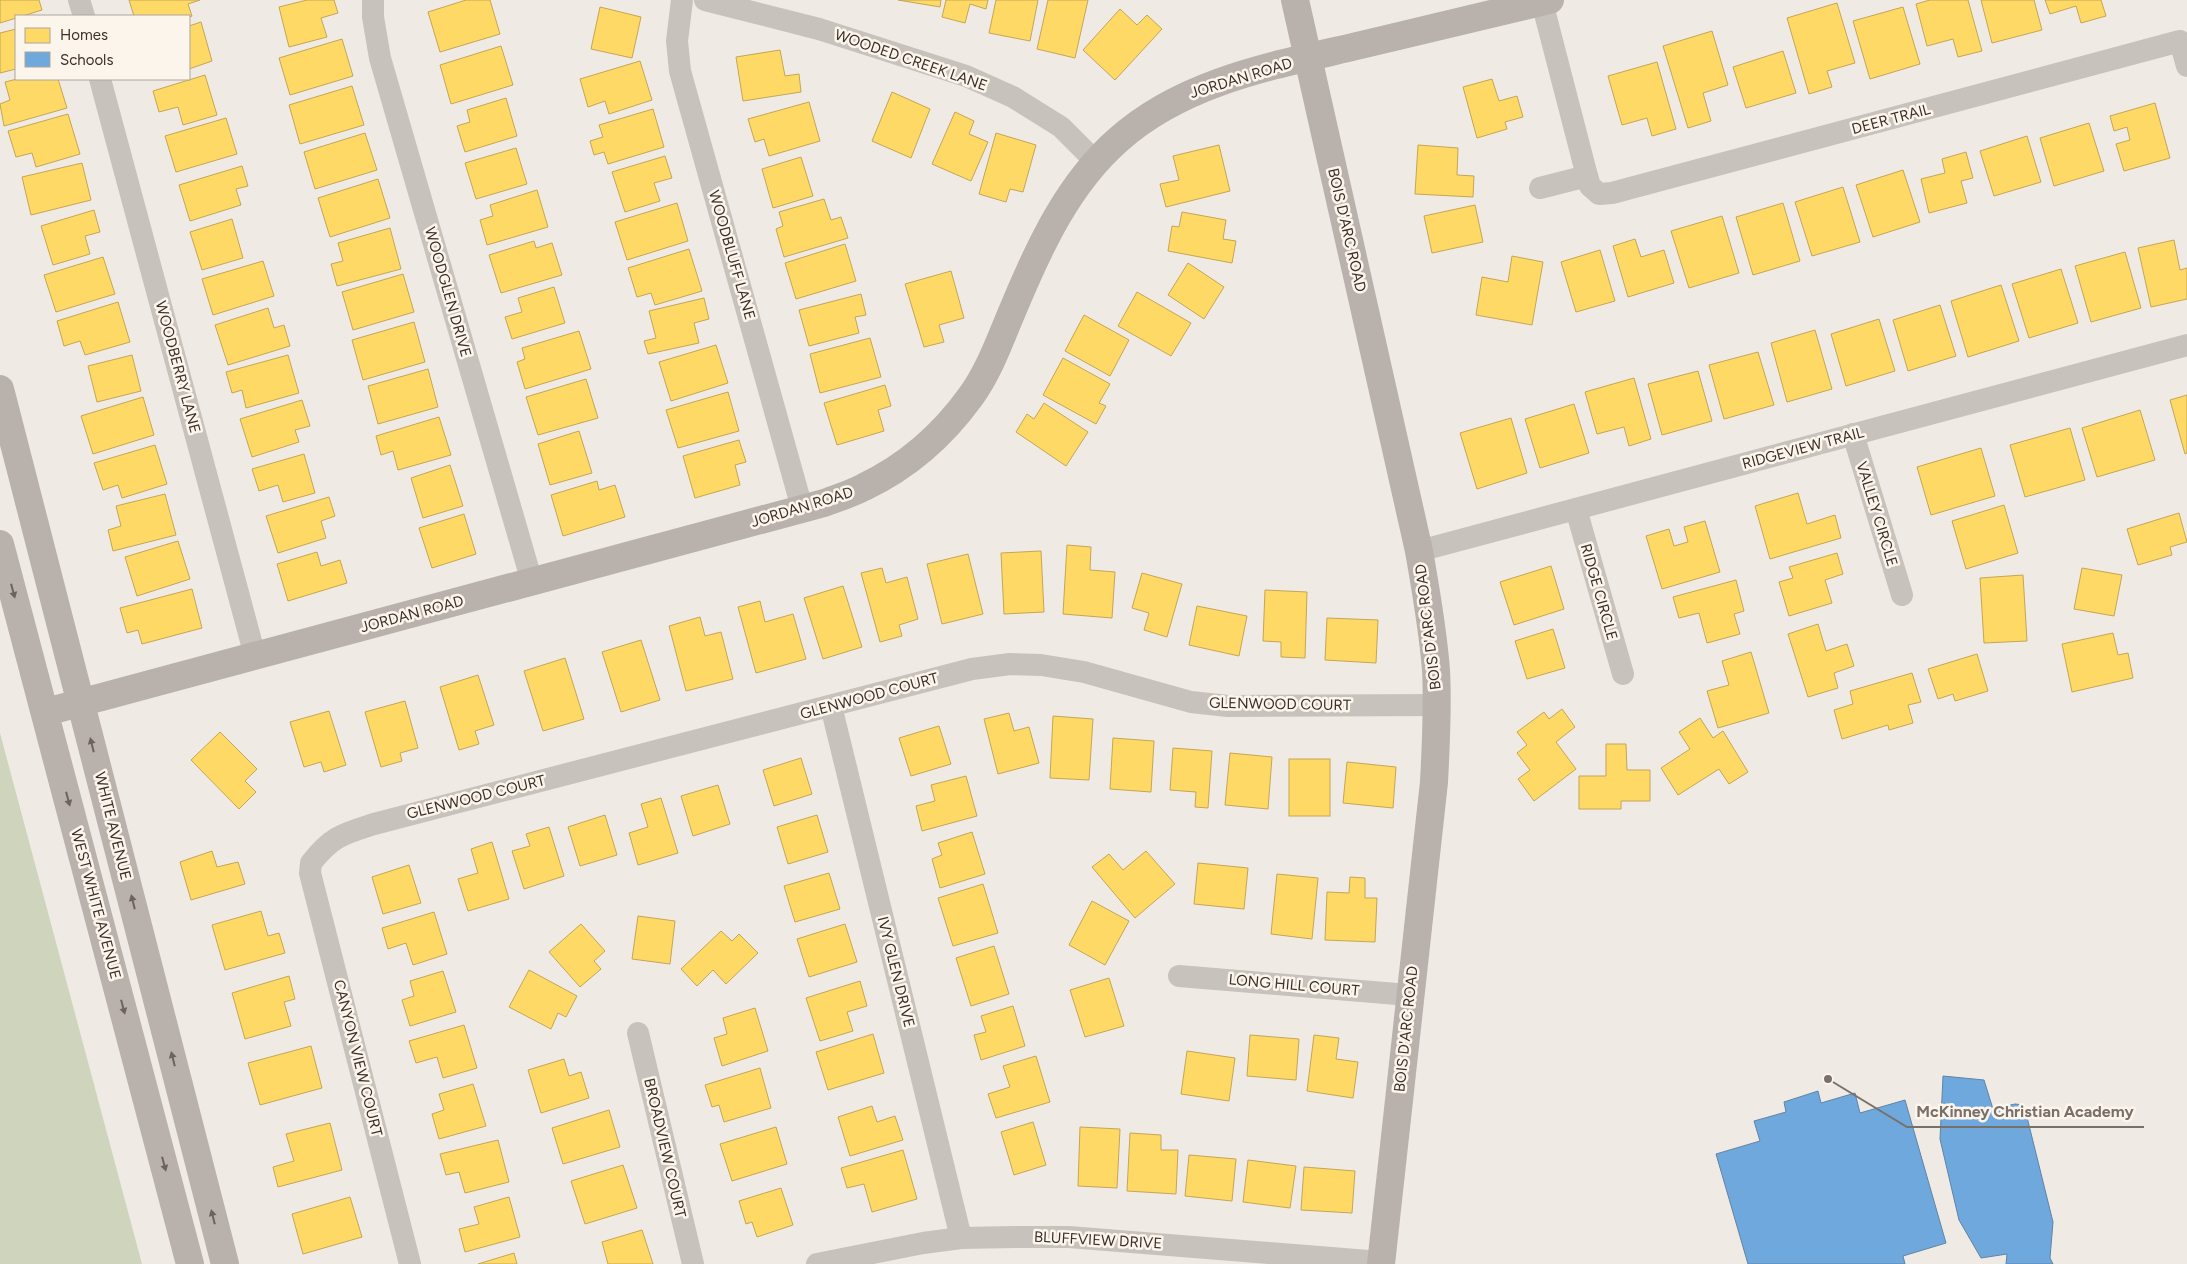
<svg xmlns="http://www.w3.org/2000/svg" width="2187" height="1264" viewBox="0 0 2187 1264" font-family="Figtree,sans-serif">
<style>
.green{fill:#cfd5bd}
.homes{fill:#ffd966;stroke:#c4a654}
.schools{fill:#6fa8dc;stroke:#5f84a6}
.lines{fill:none;stroke-linecap:round;stroke-linejoin:round}
.street{stroke:#c8c2bc;stroke-width:22}
.secondary{stroke:#b9b2ac;stroke-width:28}
.oneway{fill:#6d635d}
.labels{text-anchor:middle;stroke-width:5;stroke-linejoin:round;paint-order:stroke}
.street-label{font-size:15px;fill:#3a2f29;stroke:#fbf5ec}
.leader{fill:none;stroke:#79706a;stroke-width:2}
.callout-dot{fill:#79706a;stroke:#fbf5ec;stroke-width:2}
.callout-label{font-size:16px;text-anchor:middle;font-weight:bold;fill:#79706a;stroke:#fbf5ec;stroke-width:5;stroke-linejoin:round;paint-order:stroke}
</style>
<rect width="100%" height="100%" fill="#efeae4"/>
<polygon class="green" points="0,733 142,1264 0,1264"/>
<g class="homes">
<polygon points="0,0 39,0 42,10 0,23"/>
<polygon points="129,0 200,0 188,4 192,16 189,17 134,16"/>
<polygon points="307,0 334,0 338,13 321,18 327,37 289,47 279,7"/>
<polygon points="466,0 490,0 500,34 440,52 428,12"/>
<polygon points="898,0 941,0 940,7"/>
<polygon points="946,0 988,0 986,9 970,4 965,23 942,17"/>
<polygon points="996,0 1038,0 1030,41 989,33"/>
<polygon points="1048,0 1088,0 1075,58 1037,49"/>
<polygon points="1930,0 1968,0 1982,51 1958,57 1953,39 1927,46 1916,4"/>
<polygon points="1981,0 2034,0 2042,30 1992,43"/>
<polygon points="2045,0 2101,0 2106,16 2081,23 2076,6 2050,14"/>
<polygon points="1837,3 1855,63 1827,71 1832,87 1809,94 1787,18"/>
<polygon points="600,7 641,17 632,58 591,49"/>
<polygon points="1903,7 1920,64 1870,79 1853,21"/>
<polygon points="1120,9 1137,25 1147,15 1162,29 1115,80 1083,50"/>
<polygon points="201,22 212,61 189,69 189,26"/>
<polygon points="16,29 16,69 0,73 0,33"/>
<polygon points="1712,31 1728,85 1703,93 1711,121 1688,128 1663,46"/>
<polygon points="342,39 353,76 290,95 279,58"/>
<polygon points="501,46 513,85 451,104 440,65"/>
<polygon points="780,50 785,76 799,74 801,92 743,101 736,57"/>
<polygon points="1783,51 1796,93 1746,108 1733,67"/>
<polygon points="640,61 652,100 609,114 605,101 588,107 580,79"/>
<polygon points="1657,62 1676,129 1652,136 1647,118 1622,125 1608,76"/>
<polygon points="205,75 217,115 183,125 178,107 159,112 153,91"/>
<polygon points="17,79 58,79 67,108 4,126 0,104 10,100 5,82"/>
<polygon points="1492,79 1499,101 1517,96 1523,117 1505,122 1507,129 1477,138 1463,87"/>
<polygon points="352,86 364,125 300,144 289,105"/>
<polygon points="892,92 930,109 911,158 872,141"/>
<polygon points="506,98 517,136 465,152 457,126 470,122 467,110"/>
<polygon points="809,102 820,141 769,156 764,139 755,142 748,119"/>
<polygon points="2155,103 2170,158 2124,171 2116,144 2130,140 2127,127 2114,131 2110,116"/>
<polygon points="653,109 664,147 608,164 604,152 594,155 590,141 603,137 599,125"/>
<polygon points="955,112 974,121 969,134 988,142 971,181 932,164"/>
<polygon points="68,114 80,154 36,167 32,153 16,157 8,131"/>
<polygon points="226,118 237,154 176,172 165,136"/>
<polygon points="2089,123 2104,171 2054,186 2040,138"/>
<polygon points="365,133 377,170 315,189 304,152"/>
<polygon points="996,133 1036,145 1023,192 1010,189 1006,202 979,194"/>
<polygon points="2027,136 2041,182 1994,196 1980,151"/>
<polygon points="1219,145 1230,191 1166,207 1160,184 1179,180 1173,156"/>
<polygon points="1418,145 1458,148 1457,175 1474,176 1473,197 1415,194"/>
<polygon points="516,148 527,184 476,199 465,163"/>
<polygon points="1966,152 1973,178 1961,181 1967,203 1929,213 1921,179 1945,173 1942,159"/>
<polygon points="665,156 672,178 654,183 660,201 625,212 612,172"/>
<polygon points="801,157 813,196 773,208 762,169"/>
<polygon points="82,163 91,200 31,215 22,177"/>
<polygon points="242,166 248,186 236,189 241,205 190,221 179,185"/>
<polygon points="1903,170 1920,222 1873,237 1856,185"/>
<polygon points="378,179 390,218 330,237 318,198"/>
<polygon points="1843,187 1860,242 1812,256 1795,202"/>
<polygon points="537,190 548,227 487,245 480,220 493,216 490,205"/>
<polygon points="824,199 831,220 841,217 848,238 784,257 776,229 783,226 779,212"/>
<polygon points="677,203 688,241 627,260 615,222"/>
<polygon points="1783,203 1800,261 1753,275 1736,217"/>
<polygon points="1475,205 1483,242 1432,253 1424,216"/>
<polygon points="94,210 100,232 85,236 90,254 53,265 41,226"/>
<polygon points="1182,212 1226,220 1223,239 1236,241 1232,263 1168,251 1172,226 1179,227"/>
<polygon points="1722,216 1739,273 1689,288 1671,231"/>
<polygon points="232,219 243,258 202,270 190,232"/>
<polygon points="390,228 401,269 337,286 331,264 343,261 338,243"/>
<polygon points="1635,239 1641,257 1664,250 1674,283 1628,297 1613,246"/>
<polygon points="2174,240 2180,270 2187,268 2187,299 2151,307 2138,248"/>
<polygon points="534,241 536,248 552,243 562,275 501,293 489,255"/>
<polygon points="845,244 856,281 796,299 785,263"/>
<polygon points="689,249 702,291 655,305 651,293 637,297 628,268"/>
<polygon points="1600,250 1615,301 1576,312 1561,262"/>
<polygon points="2125,252 2141,308 2091,322 2075,266"/>
<polygon points="1512,256 1543,262 1532,325 1476,315 1482,277 1508,282"/>
<polygon points="103,257 115,294 56,312 44,275"/>
<polygon points="263,261 274,296 213,315 202,279"/>
<polygon points="1188,263 1224,287 1204,319 1168,295"/>
<polygon points="2061,269 2078,323 2029,338 2012,284"/>
<polygon points="951,271 964,318 939,325 944,342 924,347 905,284"/>
<polygon points="403,274 414,312 353,330 342,292"/>
<polygon points="2001,285 2019,341 1968,357 1951,301"/>
<polygon points="554,287 565,323 512,339 505,317 522,312 518,298"/>
<polygon points="1137,292 1191,323 1171,356 1118,326"/>
<polygon points="861,294 866,315 855,317 859,333 809,346 799,310"/>
<polygon points="704,298 709,319 694,323 699,343 648,354 644,341 656,338 649,311"/>
<polygon points="118,302 130,342 85,355 80,341 64,346 57,321"/>
<polygon points="1940,305 1956,356 1908,371 1893,320"/>
<polygon points="268,308 274,328 284,325 290,346 228,365 215,325"/>
<polygon points="1084,315 1129,340 1110,376 1065,351"/>
<polygon points="1879,319 1895,371 1846,386 1831,334"/>
<polygon points="414,322 425,362 363,380 352,340"/>
<polygon points="1815,330 1832,389 1787,402 1771,343"/>
<polygon points="579,331 591,369 525,389 517,362 525,359 522,348"/>
<polygon points="870,338 881,377 820,393 810,354"/>
<polygon points="716,345 728,383 671,401 659,362"/>
<polygon points="1758,352 1774,405 1724,419 1709,365"/>
<polygon points="132,355 141,391 97,402 88,366"/>
<polygon points="288,355 299,393 246,408 242,390 232,393 226,372"/>
<polygon points="1063,358 1110,384 1099,403 1106,406 1096,424 1043,395"/>
<polygon points="428,369 438,407 378,424 368,386"/>
<polygon points="1698,371 1712,421 1662,435 1648,384"/>
<polygon points="1634,378 1651,439 1629,446 1624,427 1597,434 1585,392"/>
<polygon points="586,379 598,418 538,435 526,397"/>
<polygon points="885,385 891,406 878,410 884,431 837,445 824,403"/>
<polygon points="728,392 739,431 678,448 666,410"/>
<polygon points="2187,395 2187,453 2185,454 2170,400"/>
<polygon points="143,397 154,435 93,454 81,416"/>
<polygon points="302,400 310,426 295,430 299,442 252,457 240,419"/>
<polygon points="1044,403 1088,432 1066,466 1016,432 1027,414 1034,419"/>
<polygon points="1574,404 1589,453 1540,468 1525,419"/>
<polygon points="2140,410 2155,460 2097,477 2082,428"/>
<polygon points="439,417 451,455 398,470 393,451 381,455 376,436"/>
<polygon points="1511,418 1527,473 1477,489 1460,433"/>
<polygon points="2070,428 2085,480 2025,497 2010,445"/>
<polygon points="579,431 592,473 550,485 538,444"/>
<polygon points="739,440 746,462 735,465 740,485 695,498 683,456"/>
<polygon points="155,445 167,484 122,498 118,485 103,490 94,463"/>
<polygon points="1981,448 1995,496 1931,515 1917,467"/>
<polygon points="304,454 315,493 283,502 278,485 259,491 252,469"/>
<polygon points="450,465 463,506 423,518 411,478"/>
<polygon points="597,481 599,490 615,485 625,517 563,536 551,495"/>
<polygon points="1798,493 1807,524 1835,515 1841,538 1770,559 1755,506"/>
<polygon points="165,494 176,535 113,551 108,530 121,526 116,506"/>
<polygon points="329,497 335,516 321,521 326,538 278,553 266,516"/>
<polygon points="2004,505 2018,553 1966,569 1952,521"/>
<polygon points="2179,513 2187,542 2170,547 2172,555 2138,565 2127,529"/>
<polygon points="464,514 476,554 432,568 419,528"/>
<polygon points="1705,521 1720,572 1662,589 1646,536 1669,529 1674,546 1688,542 1684,527"/>
<polygon points="178,541 190,579 137,596 125,557"/>
<polygon points="1067,545 1091,547 1090,570 1115,572 1112,618 1063,614"/>
<polygon points="1041,551 1044,612 1004,614 1001,553"/>
<polygon points="317,552 321,566 340,560 347,583 288,601 277,564"/>
<polygon points="1837,553 1843,574 1825,580 1832,603 1789,616 1779,582 1793,578 1789,567"/>
<polygon points="968,554 983,614 942,624 927,564"/>
<polygon points="1551,566 1564,609 1514,625 1500,582"/>
<polygon points="882,568 886,583 907,577 918,619 899,625 902,636 880,642 861,573"/>
<polygon points="2082,568 2122,575 2114,616 2074,609"/>
<polygon points="1142,573 1182,584 1167,637 1144,630 1149,613 1132,608"/>
<polygon points="2023,575 2027,641 1984,643 1980,578"/>
<polygon points="1736,580 1744,611 1734,614 1740,634 1707,643 1699,613 1679,618 1673,597"/>
<polygon points="843,586 862,647 823,659 804,598"/>
<polygon points="192,589 202,628 142,644 138,630 127,633 120,608"/>
<polygon points="1265,590 1307,592 1305,658 1281,657 1281,642 1263,641"/>
<polygon points="760,601 765,622 793,614 806,659 756,673 738,607"/>
<polygon points="1197,606 1247,616 1239,656 1189,645"/>
<polygon points="700,617 705,636 721,632 733,679 686,691 669,626"/>
<polygon points="1327,618 1378,620 1376,663 1325,660"/>
<polygon points="1818,624 1826,651 1847,644 1854,666 1834,673 1838,688 1808,697 1788,634"/>
<polygon points="1553,629 1565,668 1527,679 1515,641"/>
<polygon points="2113,633 2118,655 2128,653 2133,678 2072,692 2062,644"/>
<polygon points="641,640 660,700 621,712 602,652"/>
<polygon points="1751,652 1769,713 1718,728 1707,691 1729,685 1722,661"/>
<polygon points="1977,654 1988,691 1955,701 1953,694 1938,699 1928,669"/>
<polygon points="565,658 584,719 543,731 524,671"/>
<polygon points="1912,673 1921,702 1908,705 1913,723 1889,730 1888,725 1842,739 1834,710 1853,704 1850,691"/>
<polygon points="478,675 494,725 475,731 479,744 459,750 440,687"/>
<polygon points="405,701 418,748 400,753 402,761 381,767 365,712"/>
<polygon points="1562,709 1575,727 1556,742 1576,769 1534,801 1518,779 1530,770 1517,753 1527,745 1517,732 1544,712 1549,719"/>
<polygon points="329,711 346,765 324,772 321,762 304,767 290,722"/>
<polygon points="1009,713 1014,731 1029,727 1039,763 998,774 984,719"/>
<polygon points="1053,716 1093,719 1089,780 1050,778"/>
<polygon points="1700,718 1713,738 1723,731 1748,772 1729,784 1719,769 1678,795 1661,768 1690,749 1679,732"/>
<polygon points="939,726 951,764 911,776 899,738"/>
<polygon points="220,732 257,769 245,781 256,792 239,809 191,760"/>
<polygon points="1113,738 1154,741 1151,792 1110,789"/>
<polygon points="1606,744 1626,744 1627,770 1650,770 1650,801 1621,801 1621,809 1579,809 1579,776 1606,776"/>
<polygon points="1173,748 1212,751 1208,808 1195,807 1196,792 1170,790"/>
<polygon points="1230,753 1272,757 1268,809 1225,805"/>
<polygon points="801,758 812,794 774,806 763,770"/>
<rect x="1289" y="759" width="41" height="57"/>
<polygon points="1347,762 1396,767 1393,808 1343,803"/>
<polygon points="966,776 977,816 922,831 916,806 935,801 931,785"/>
<polygon points="718,785 730,824 693,836 681,796"/>
<polygon points="661,798 678,853 638,865 629,833 648,827 641,804"/>
<polygon points="605,815 617,855 580,866 568,827"/>
<polygon points="817,815 828,852 788,864 777,827"/>
<polygon points="549,827 564,876 524,889 512,851 530,846 526,834"/>
<polygon points="972,832 985,874 940,888 932,859 942,855 938,843"/>
<polygon points="492,842 509,899 468,911 458,879 478,873 471,849"/>
<polygon points="212,851 217,867 238,862 245,884 191,900 180,862"/>
<polygon points="1146,851 1175,884 1135,918 1092,867 1109,854 1123,870"/>
<polygon points="1198,863 1248,868 1244,909 1194,904"/>
<polygon points="409,865 421,903 383,914 372,877"/>
<polygon points="829,873 840,909 795,922 784,886"/>
<polygon points="1277,874 1318,878 1312,939 1271,934"/>
<polygon points="1350,877 1365,878 1365,898 1377,898 1375,942 1325,940 1327,892 1349,893"/>
<polygon points="983,884 998,933 953,946 938,898"/>
<polygon points="1092,901 1129,921 1105,965 1069,945"/>
<polygon points="261,911 268,936 279,933 285,953 225,970 212,925"/>
<polygon points="434,912 447,954 413,965 406,943 388,949 382,928"/>
<polygon points="638,916 675,921 670,964 632,959"/>
<polygon points="581,924 605,951 594,961 601,969 580,987 549,952"/>
<polygon points="845,924 857,962 809,977 797,939"/>
<polygon points="721,931 732,941 739,934 758,953 726,984 713,970 697,986 681,969"/>
<polygon points="994,946 1009,994 971,1006 956,958"/>
<polygon points="529,970 577,996 566,1017 558,1013 551,1029 509,1007"/>
<polygon points="443,971 456,1012 410,1026 402,1000 414,996 410,981"/>
<polygon points="289,976 295,999 284,1002 291,1026 245,1039 232,993"/>
<polygon points="1109,978 1124,1026 1085,1037 1070,990"/>
<polygon points="860,981 867,1006 847,1012 853,1031 820,1041 806,998"/>
<polygon points="1013,1006 1025,1046 981,1060 974,1035 986,1032 981,1016"/>
<polygon points="755,1008 768,1051 722,1066 714,1038 727,1034 723,1018"/>
<polygon points="464,1025 477,1068 443,1078 437,1057 416,1063 409,1041"/>
<polygon points="873,1034 884,1073 828,1090 816,1052"/>
<polygon points="1250,1035 1299,1039 1296,1080 1247,1076"/>
<polygon points="1314,1035 1339,1038 1336,1059 1358,1062 1353,1098 1307,1091"/>
<polygon points="311,1046 322,1088 260,1105 248,1063"/>
<polygon points="1187,1051 1235,1058 1229,1101 1181,1094"/>
<polygon points="1036,1056 1050,1102 996,1118 988,1094 1010,1087 1003,1066"/>
<polygon points="564,1059 569,1076 581,1072 589,1098 541,1113 528,1070"/>
<polygon points="760,1068 771,1108 724,1122 719,1105 712,1107 705,1085"/>
<polygon points="473,1084 486,1126 439,1139 432,1114 444,1110 439,1094"/>
<polygon points="872,1106 877,1122 895,1116 903,1140 850,1156 838,1117"/>
<polygon points="609,1110 620,1147 563,1164 552,1128"/>
<polygon points="1033,1122 1046,1165 1014,1175 1001,1132"/>
<polygon points="330,1123 342,1170 278,1187 273,1167 294,1161 286,1134"/>
<polygon points="776,1127 787,1164 732,1181 720,1144"/>
<polygon points="1080,1127 1120,1129 1117,1188 1078,1186"/>
<polygon points="1130,1133 1161,1135 1161,1150 1178,1150 1176,1194 1127,1191"/>
<polygon points="498,1140 509,1182 465,1193 459,1172 446,1175 440,1154"/>
<polygon points="903,1150 917,1199 872,1212 864,1184 847,1188 841,1168"/>
<polygon points="1189,1155 1236,1159 1232,1201 1185,1196"/>
<polygon points="1248,1160 1296,1166 1290,1208 1243,1202"/>
<polygon points="623,1165 637,1208 585,1224 571,1181"/>
<polygon points="1304,1167 1355,1171 1352,1213 1301,1210"/>
<polygon points="781,1188 793,1225 757,1237 752,1222 746,1224 739,1201"/>
<polygon points="350,1197 362,1237 303,1254 292,1214"/>
<polygon points="509,1197 520,1237 465,1252 459,1229 479,1224 474,1207"/>
<polygon points="642,1230 653,1264 608,1264 602,1242"/>
<polygon points="514,1253 517,1264 478,1264"/>
</g>
<g class="schools">
<polygon points="1943,1076 1984,1080 1993,1109 2015,1104 2024,1105 2053,1222 2050,1258 2053,1264 2006,1264 2007,1254 1981,1258 1959,1220 1940,1139"/>
<polygon points="1818,1091 1821,1103 1855,1093 1860,1113 1905,1100 1946,1243 1903,1256 1905,1264 1748,1264 1716,1154 1760,1141 1754,1121 1786,1112 1784,1102"/>
</g>
<g class="lines">
<g class="street">
<polyline points="79,0 84,16"/>
<polyline points="373,0 373,17 380,58 532,582"/>
<polyline points="682,0 677,41 680,71 802,508"/>
<polyline points="705,0 819,29 966,76 1013,97 1061,127 1096,162"/>
<polyline points="1542,2 1587,176 1590,186 1599,194 1612,193 2180,41 2187,66"/>
<polyline points="100,79 255,656"/>
<polyline points="1540,188 1587,176"/>
<polyline points="1853,434 1902,595"/>
<polyline points="1576,509 1623,674"/>
<polyline points="1419,551 2187,345"/>
<polyline points="831,706 961,1238"/>
<polyline points="1179,976 1409,995"/>
<polyline points="638,1033 693,1264"/>
<path d="M410,1264l-100,-391 1,-10c21,-27 32,-29 63,-39l598,-155 38,-5 31,1 43,7 107,30 37,4 208,-1"/>
<polyline points="817,1264 923,1243 961,1238 1016,1237 1069,1237 1381,1262"/>
</g>
<g class="secondary">
<path d="M1295,0l124,551c7,40 14,79 17,119 2,37 0,75 -2,112l-53,482"/>
<polyline points="0,389 225,1264"/>
<polyline points="0,544 190,1264"/>
<path d="M46,712l778,-209c13,-5 27,-9 40,-16 42,-20 79,-52 107,-91 19,-26 30,-59 43,-89 25,-60 54,-123 104,-167 67,-60 159,-75 243,-95 63,-15 126,-30 189,-45"/>
</g>
</g>
<defs><path id="oneway-solid" d="M-6-.8H1V-3.2L6.5 0L1 3.2V.8H-6Z" transform="scale(1.25)"/></defs>
<g class="oneway">
<use href="#oneway-solid" transform="translate(13 591) rotate(75)"/>
<use href="#oneway-solid" transform="translate(92 745) rotate(-104)"/>
<use href="#oneway-solid" transform="translate(68 799) rotate(75)"/>
<use href="#oneway-solid" transform="translate(133 902) rotate(-104)"/>
<use href="#oneway-solid" transform="translate(123 1007) rotate(75)"/>
<use href="#oneway-solid" transform="translate(173 1059) rotate(-104)"/>
<use href="#oneway-solid" transform="translate(164 1164) rotate(75)"/>
<use href="#oneway-solid" transform="translate(213 1217) rotate(-104)"/>
</g>
<g class="labels">
<g class="street-label">
<text transform="translate(911 60) rotate(19)" y="5">WOODED CREEK LANE</text>
<text transform="translate(1241 78) rotate(-17)" y="5">JORDAN ROAD</text>
<text transform="translate(1891 119) rotate(-15)" y="5">DEER TRAIL</text>
<text transform="translate(1347 230) rotate(77)" y="5">BOIS D'ARC ROAD</text>
<text transform="translate(732 255) rotate(74)" y="5">WOODBLUFF LANE</text>
<text transform="translate(448 292) rotate(74)" y="5">WOODGLEN DRIVE</text>
<text transform="translate(178 367) rotate(75)" y="5">WOODBERRY LANE</text>
<text transform="translate(1803 448) rotate(-15)" y="5">RIDGEVIEW TRAIL</text>
<text transform="translate(802 507) rotate(-17)" y="5">JORDAN ROAD</text>
<text transform="translate(1877 514) rotate(73)" y="5">VALLEY CIRCLE</text>
<text transform="translate(1599 592) rotate(74)" y="5">RIDGE CIRCLE</text>
<text transform="translate(412 614) rotate(-15)" y="5">JORDAN ROAD</text>
<text transform="translate(1428 627) rotate(-97)" y="5">BOIS D'ARC ROAD</text>
<text transform="translate(869 696) rotate(-15)" y="5">GLENWOOD COURT</text>
<text transform="translate(1280 704) rotate(1)" y="5">GLENWOOD COURT</text>
<text transform="translate(476 797) rotate(-14)" y="5">GLENWOOD COURT</text>
<text transform="translate(113 826) rotate(76)" y="5">WHITE AVENUE</text>
<text transform="translate(96 904) rotate(75)" y="5">WEST WHITE AVENUE</text>
<text transform="translate(896 972) rotate(76)" y="5">IVY GLEN DRIVE</text>
<text transform="translate(1294 985) rotate(5)" y="5">LONG HILL COURT</text>
<text transform="translate(1406 1029) rotate(-84)" y="5">BOIS D'ARC ROAD</text>
<text transform="translate(358 1058) rotate(76)" y="5">CANYON VIEW COURT</text>
<text transform="translate(665 1148) rotate(77)" y="5">BROADVIEW COURT</text>
<text transform="translate(1098 1240) rotate(3)" y="5">BLUFFVIEW DRIVE</text>
</g>
</g>
<path class="leader" d="M1828 1079L1907 1127H2144"/>
<circle class="callout-dot" cx="1828" cy="1079" r="5"/>
<g class="callout-label">
<text x="2025" y="1117">McKinney Christian Academy</text>
</g>
<rect x="15" y="15" width="175" height="65" fill="#fbf5ec" stroke="#aea69e"/>
<rect x="25" y="28" width="25" height="15" fill="#ffd966" stroke="#aea69e"/>
<text x="60" y="40" font-size="15" fill="#3a2f29">Homes</text>
<rect x="25" y="52" width="25" height="15" fill="#6fa8dc" stroke="#aea69e"/>
<text x="60" y="65" font-size="15" fill="#3a2f29">Schools</text>
</svg>
